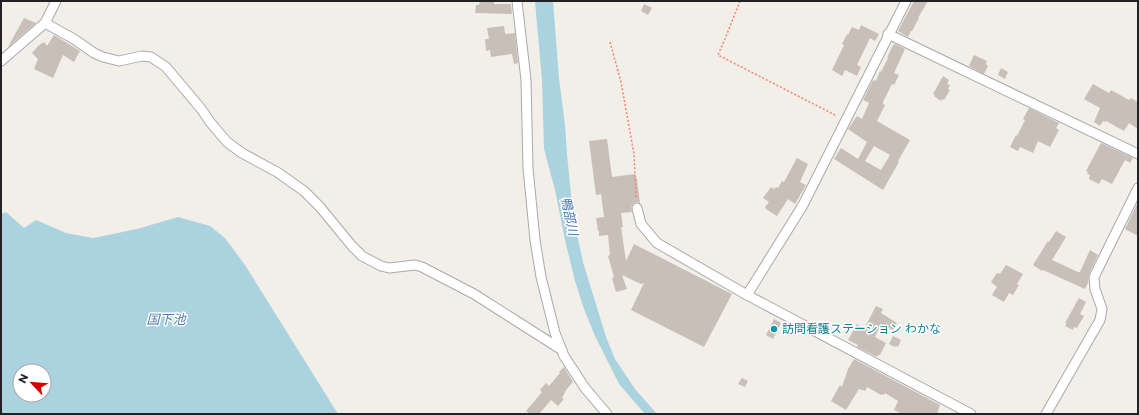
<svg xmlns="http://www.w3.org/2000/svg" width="1139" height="415" viewBox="0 0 1139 415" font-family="Montserrat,'Noto Sans JP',sans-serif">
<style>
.water{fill:#aad3df;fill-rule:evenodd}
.building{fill:#c7bfb8;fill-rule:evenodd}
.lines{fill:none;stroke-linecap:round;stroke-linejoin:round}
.minor-casing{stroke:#a9a9a9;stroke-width:11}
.path{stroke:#fa8072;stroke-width:1.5;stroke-dasharray:2 2;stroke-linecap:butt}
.minor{stroke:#fff;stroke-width:9}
.culture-dot{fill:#0f9aa8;stroke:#fff;stroke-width:1.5}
.labels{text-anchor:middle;stroke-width:3;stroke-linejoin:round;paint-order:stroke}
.culture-label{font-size:12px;fill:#0d838f;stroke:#fff;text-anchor:start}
.water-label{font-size:13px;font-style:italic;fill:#4a7aab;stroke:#fff}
</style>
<rect width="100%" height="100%" fill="#f2efe9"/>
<g class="water">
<polygon points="535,1 553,1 559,78 565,125 567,154 571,195 574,221 583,262 606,337 615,359 635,389 657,414 645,414 619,384 595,336 584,309 575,281 565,240 555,190 544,149 542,80"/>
<path d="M6,212l18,16 12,-8 30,13 27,5 44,-9 41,-12 32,9 15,12 20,27 93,149h-337v-200zM20,371h24v24h-24z"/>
</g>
<g class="building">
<polygon points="480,1 494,1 494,4 511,4 512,14 475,13 476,5 479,5"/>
<polygon points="914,1 928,1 918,18 919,18 912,31 911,31 908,37 898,31"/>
<polygon points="644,4 652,8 648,15 641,11"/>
<polygon points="24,18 36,23 8,47"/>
<polygon points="861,25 879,34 875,41 870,38 857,65 861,67 857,76 845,70 842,76 832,70 844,45 842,44 847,34 848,35 852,27 859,30"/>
<polygon points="504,26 505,34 515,33 518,63 514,64 512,54 491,57 490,50 486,51 485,39 489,39 487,28"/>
<polygon points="54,35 80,51 74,62 63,55 53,78 34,69 38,59 32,53 38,46 44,42 47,46"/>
<path d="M895,44l10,5 -11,24 5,2 -5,10 -2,-1 -9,18v2l2,1 -8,16 33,19 -12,21 1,1 -16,28 -49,-31 7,-11 17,11 9,-17 -19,-13 9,-13 5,3 7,-16 -6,-3 10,-20 3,1 4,-10 1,1 7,-14h-1l6,-13zM874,146l16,9 -9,15 -16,-9z"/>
<polygon points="974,55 987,61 986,64 988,66 984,74 969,66"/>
<polygon points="1001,68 1008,72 1005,79 998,75"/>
<polygon points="943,76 949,80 947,84 950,85 948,89 950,90 944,100 942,99 941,101 934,96 935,95 933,94"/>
<polygon points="1093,84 1109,93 1111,90 1129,100 1131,98 1138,102 1138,129 1129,123 1124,131 1106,121 1105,122 1103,121 1100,126 1094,122 1100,108 1084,99"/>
<polygon points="1029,108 1059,123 1056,128 1059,130 1050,147 1038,141 1033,153 1020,147 1018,151 1010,147 1016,135 1017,136 1025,120 1023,119"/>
<polygon points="607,139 612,177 635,174 637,179 640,203 636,202 633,204 631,207 632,212 621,213 623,227 621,227 626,261 634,244 732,294 704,347 631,310 644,283 641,284 622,275 627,289 616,292 612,278 614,277 608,256 610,255 608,235 599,236 599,231 598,231 596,218 604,217 601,194 596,195 589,141"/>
<polygon points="1101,143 1133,158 1130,163 1125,160 1112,184 1102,179 1099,184 1089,179 1090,175 1087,174 1088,172 1086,171"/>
<polygon points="797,158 808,164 800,182 806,185 795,204 788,199 777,216 766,209 765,207 769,202 763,198 771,187 774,189 776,187 778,188 782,181 784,182"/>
<polygon points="1138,202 1138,236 1125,229"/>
<polygon points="1056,231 1066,237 1052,260 1078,272 1080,272 1090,250 1098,255 1089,274 1088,283 1085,289 1043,270 1042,271 1033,265 1048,241 1049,242"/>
<polygon points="1006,265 1023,274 1017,284 1019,285 1013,295 1009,293 1004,302 992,295 997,287 991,282 997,273 1000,274"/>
<polygon points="1079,298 1086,302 1080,314 1084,316 1077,328 1074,327 1073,330 1065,326 1067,323 1065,323"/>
<polygon points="876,306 883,309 881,313 897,323 893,330 881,324 875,337 886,343 880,355 878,355 877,357 857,347 858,345 848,340 857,324 864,329"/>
<polygon points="774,319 781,323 773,339 766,335"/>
<polygon points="893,336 901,340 898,347 896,346 895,347 889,344"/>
<polygon points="854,359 940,405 937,414 902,414 894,410 898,401 885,393 884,395 882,394 881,395 867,387 865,391 859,389 846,410 831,401 840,385 842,387 848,369"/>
<polygon points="564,367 573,382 566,390 562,398 564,399 558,406 551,400 539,414 530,414 526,411 542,392 540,390 546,383 549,386 560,373 559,372"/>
<polygon points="742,378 748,381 745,387 738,384"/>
</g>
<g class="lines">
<g class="minor-casing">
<g id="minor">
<polyline points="517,1 526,80 528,168 535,240 541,277 555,333 564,356 585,388 607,414"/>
<polyline points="906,1 803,205 747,295 971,414"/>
<polyline points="45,23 74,39 94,53 103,57 119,61 142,56 151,57 166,67 202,110 210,122 227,142 242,153 277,172 304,191 320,207 352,246 362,256 381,266 389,268 415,265 422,267 474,294 562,350"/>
<polyline points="888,34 1138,154"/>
<polyline points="1,61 45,23 56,1"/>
<polyline points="637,208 641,224 657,243 747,295"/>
<polyline points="1046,414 1100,320 1102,309 1095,289 1094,277 1138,188"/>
</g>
</g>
<g class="path">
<polyline points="740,1 725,39 718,55 837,116"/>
<polyline points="610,42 621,82 634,154 636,198"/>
</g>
<use href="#minor" class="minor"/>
</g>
<circle class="culture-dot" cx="774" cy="329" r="4"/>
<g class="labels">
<g class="culture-label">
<text x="782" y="333">訪問看護ステーション わかな</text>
</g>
<g class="water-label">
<text transform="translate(570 216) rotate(78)" y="5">鴨部川</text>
<text x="166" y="324">国下池</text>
</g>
</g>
<rect width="1139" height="415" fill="none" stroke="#222222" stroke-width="4"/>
<g transform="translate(32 383) rotate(296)"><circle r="19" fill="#ffffff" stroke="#a7a7a7"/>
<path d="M0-3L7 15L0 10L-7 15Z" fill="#d40000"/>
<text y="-6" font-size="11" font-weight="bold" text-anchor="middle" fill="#222222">N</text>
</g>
</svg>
